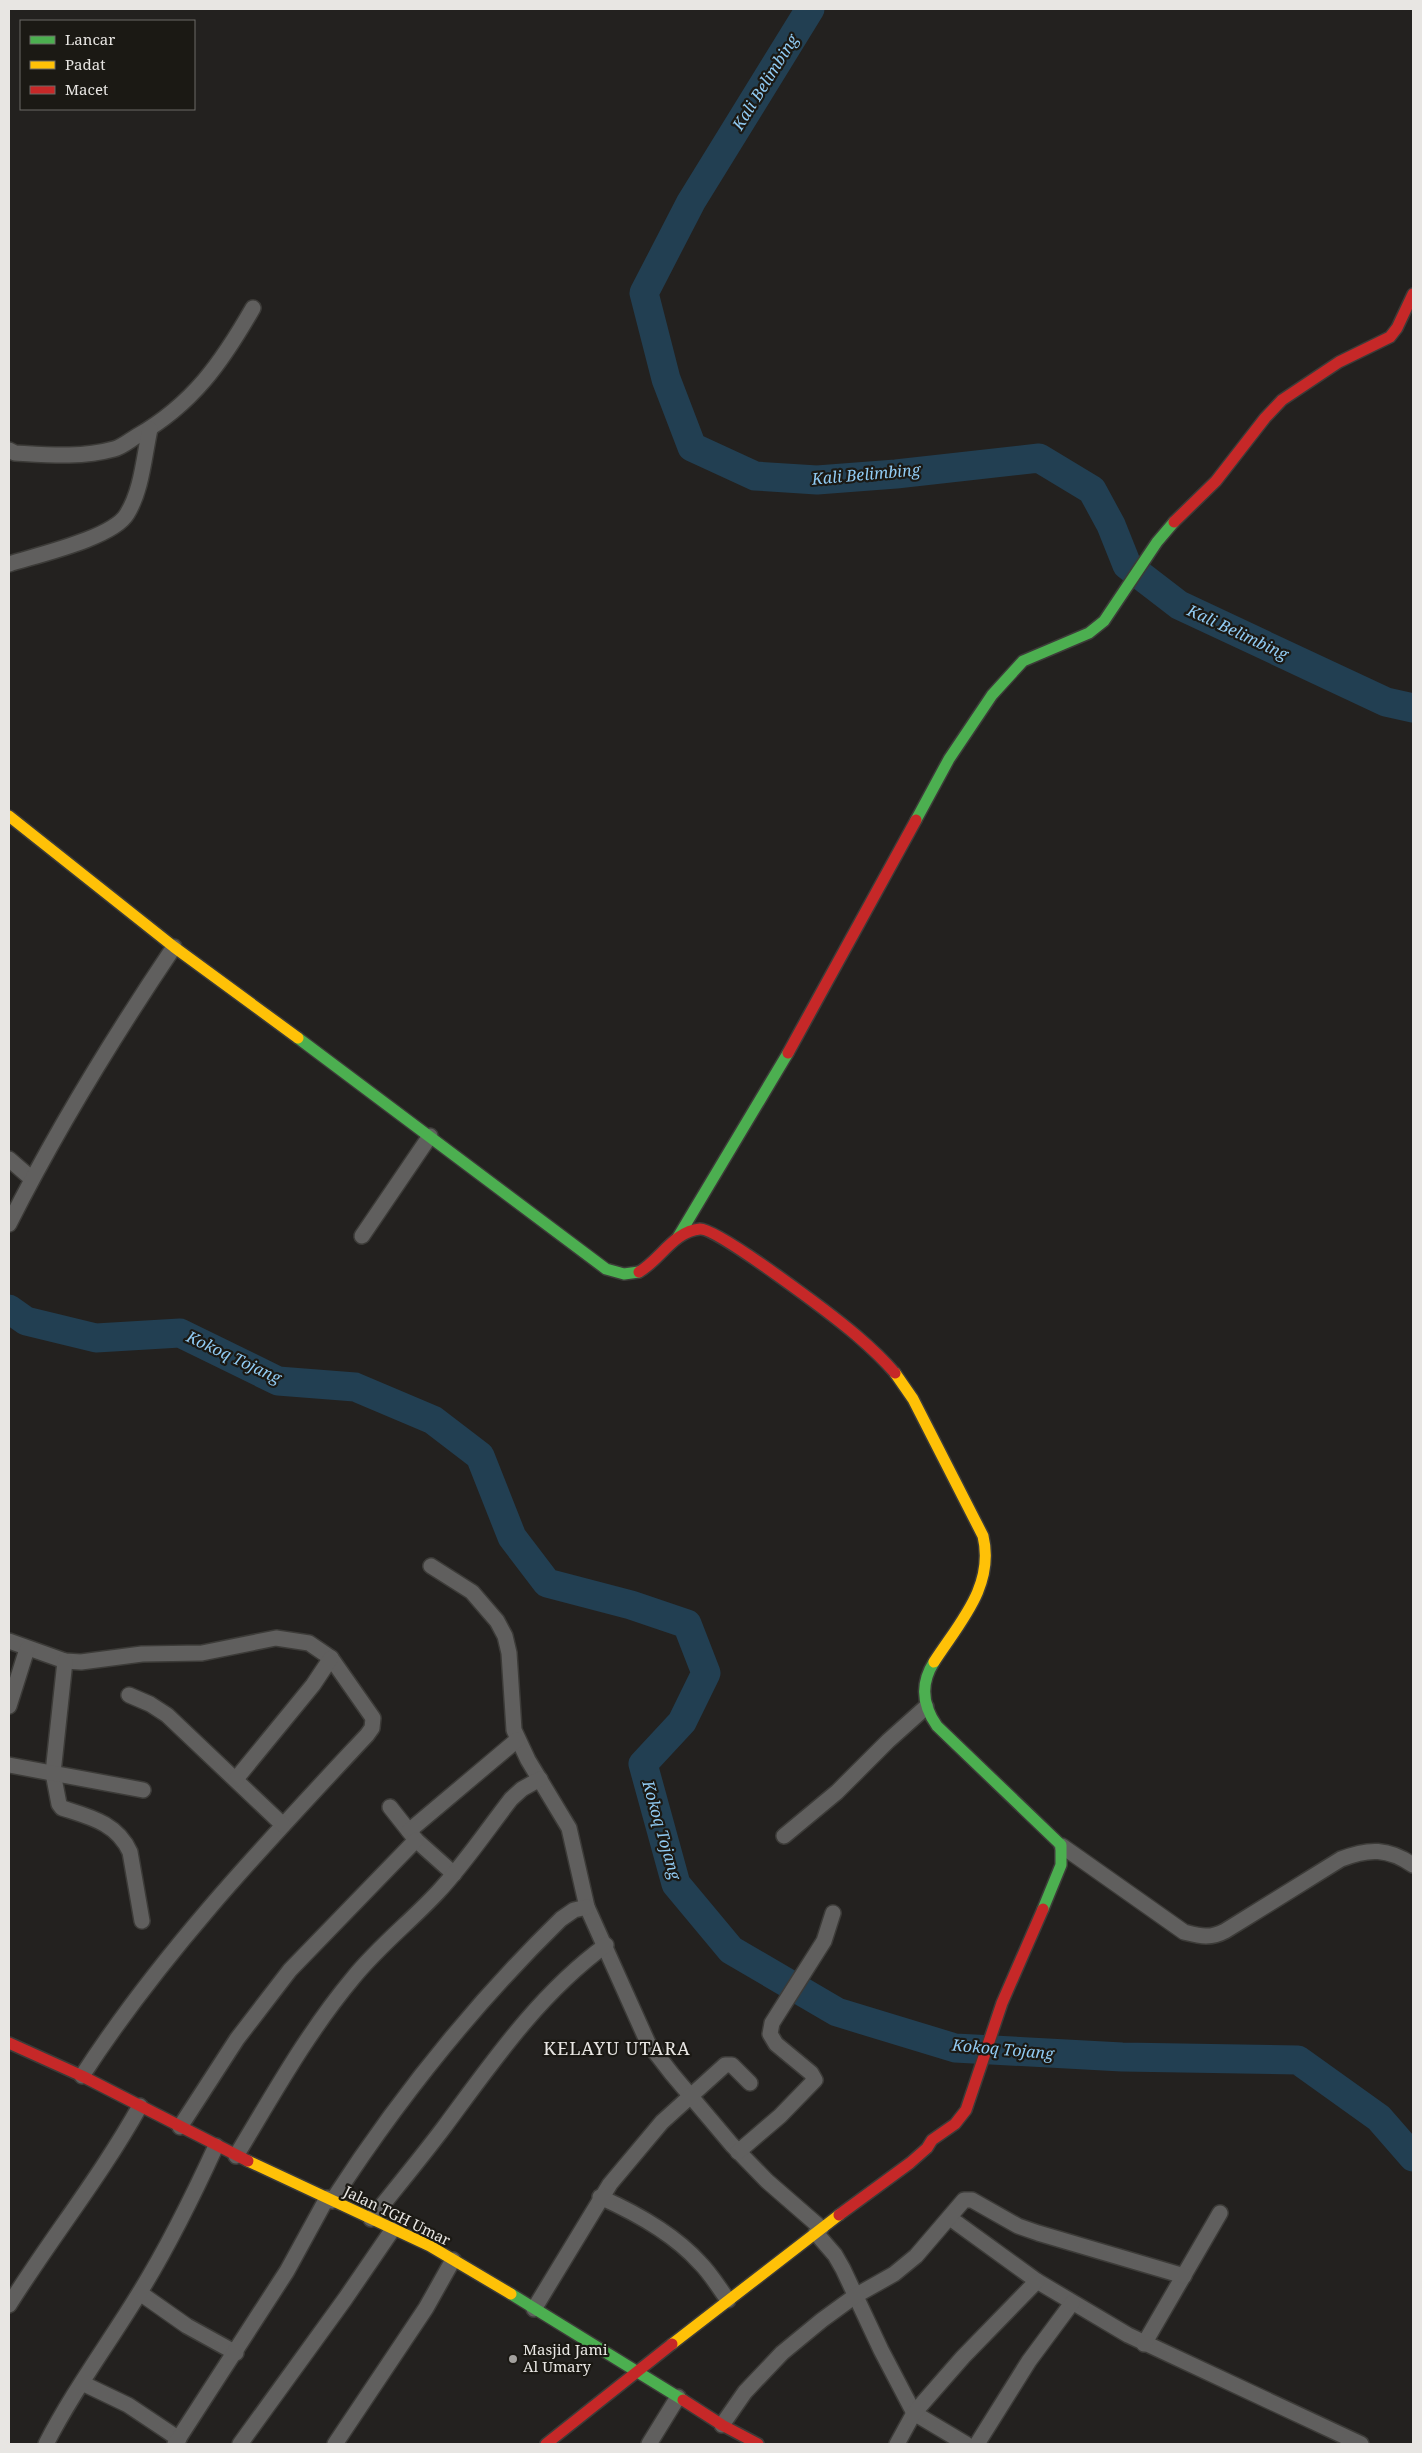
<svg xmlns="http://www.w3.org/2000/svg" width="1422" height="2453" viewBox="0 0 1422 2453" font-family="'Noto Serif',serif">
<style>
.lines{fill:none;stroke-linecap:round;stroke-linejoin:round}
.river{stroke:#223f52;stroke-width:29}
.street-casing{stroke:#3c3b38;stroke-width:18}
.fast-casing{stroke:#3c3b38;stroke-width:14}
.slow-casing{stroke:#3c3b38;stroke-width:14}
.jam-casing{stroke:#3c3b38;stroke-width:14}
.street{stroke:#605f5e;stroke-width:15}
.fast{stroke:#4caf50;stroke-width:11}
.slow{stroke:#ffc107;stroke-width:11}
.jam{stroke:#c62828;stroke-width:11}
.poi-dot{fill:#a3a19e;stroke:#1b1914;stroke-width:2}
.labels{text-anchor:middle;stroke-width:4.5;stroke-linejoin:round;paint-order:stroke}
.street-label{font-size:15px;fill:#e8e6e3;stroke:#1b1914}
.poi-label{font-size:15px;fill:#e8e6e3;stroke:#1b1914;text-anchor:start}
.water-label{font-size:16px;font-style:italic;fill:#91cbf3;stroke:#1b1914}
.quarter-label{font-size:18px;letter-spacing:1px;fill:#e8e6e3;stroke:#1b1914}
</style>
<rect width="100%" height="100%" fill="#23211f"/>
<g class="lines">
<g class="river">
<polyline points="810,9 691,202 644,293 666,379 692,447 755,476 817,480 896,474 1039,458 1092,490 1111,525 1127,565 1179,605 1386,702 1413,708"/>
<polyline points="9,1309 26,1321 96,1338 180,1333 278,1381 355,1387 433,1420 480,1456 512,1537 547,1583 631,1605 687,1624 706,1673 682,1722 643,1764 676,1884 731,1950 837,2012 955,2048 1122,2057 1298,2060 1379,2118 1413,2157"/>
</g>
<g class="street-casing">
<g id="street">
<path d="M9,450l6,3c34,2 66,5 99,-4 8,-2 16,-9 23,-13 56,-32 85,-74 116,-128"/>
<path d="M9,564c28,-9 104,-26 118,-50 15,-24 17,-58 23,-85"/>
<polyline points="9,1159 32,1179"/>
<path d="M9,1224c48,-95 105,-188 165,-277"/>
<polyline points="362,1236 430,1136"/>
<polyline points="431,1566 472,1592 497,1621 505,1636 509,1653 514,1730 528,1760 569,1828 587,1907 648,2043 672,2074 732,2145 767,2181 821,2228"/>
<path d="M9,1641l56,20 16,1 61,-8 60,-1 74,-15 33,5 22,15 42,60 -1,10 -5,7c-101,108 -204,216 -285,341"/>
<path d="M65,1661l-12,112 6,31 3,4c28,9 55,15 68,44l12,69"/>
<polyline points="129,1695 150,1704 167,1715 283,1825"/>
<polyline points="9,1706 27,1649"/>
<polyline points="9,1765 143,1790"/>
<polyline points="236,1779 313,1685 331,1658"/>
<polyline points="390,1807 416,1840 454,1874"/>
<polyline points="409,1831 517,1740"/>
<polyline points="784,1836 837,1792 888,1741 926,1707"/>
<path d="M1062,1846l122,86c16,4 26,7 41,-1l116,-72c28,-11 47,-11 72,6"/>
<polyline points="180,2127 237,2039 290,1970 416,1840"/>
<polyline points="738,2152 780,2116 815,2080 811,2073 776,2044 770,2034 772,2023 824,1941 833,1913"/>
<path d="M236,2156c37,-61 71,-123 117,-178 26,-32 57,-56 85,-86 27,-29 49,-62 73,-93l11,-10 18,-10"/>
<path d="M600,2197c36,16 74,37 100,66 11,11 19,25 28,37"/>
<path d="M332,2201c66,-102 142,-197 229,-282l13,-9 13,-3"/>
<polyline points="950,2218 1037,2281 1128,2335 1361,2444"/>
<path d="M371,2219c25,-31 50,-61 74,-93 48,-65 95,-133 161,-181"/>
<polyline points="816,2233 835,2255 843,2269 881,2350 914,2413 966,2444"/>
<polyline points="140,2293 187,2326 236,2353"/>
<path d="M9,2305c42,-67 92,-129 131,-199"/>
<polyline points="534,2309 610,2184 662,2122 725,2065 732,2065 750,2083"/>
<polyline points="1144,2344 1220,2213"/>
<polyline points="82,2383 128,2405 179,2439"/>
<polyline points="722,2425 745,2392 782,2353 822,2320 855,2296 894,2274 916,2256 964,2200 972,2200 1018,2226 1038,2233 1184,2276"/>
<path d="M46,2444c27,-53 63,-101 94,-152 29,-47 53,-96 76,-146"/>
<polyline points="175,2444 287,2271 327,2198"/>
<polyline points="240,2444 345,2299 393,2229"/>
<polyline points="335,2444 426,2308 453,2260"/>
<polyline points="649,2444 678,2397"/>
<polyline points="897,2444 914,2413 963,2357 1037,2281"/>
<polyline points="977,2444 1029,2361 1072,2303"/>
</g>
</g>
<g class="fast-casing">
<g id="fast">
<polyline points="916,820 949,759 992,695 1023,661 1089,633 1104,621 1157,542 1174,522"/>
<polyline points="298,1038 606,1269 624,1274 639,1272"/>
<polyline points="678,1237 788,1053"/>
<path d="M934,1662c-14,22 -12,43 3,64l124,119v20l-18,44"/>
<polyline points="511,2294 683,2400"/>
</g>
</g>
<g class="slow-casing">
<g id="slow">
<polyline points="9,816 174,947 298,1038"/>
<path d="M895,1373l18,26 70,137c12,50 -24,87 -49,126"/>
<polyline points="248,2161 430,2246 511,2294"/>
<polyline points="672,2344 839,2215"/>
</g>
</g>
<g class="jam-casing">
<g id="jam">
<polyline points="1174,522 1216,481 1265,418 1282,400 1339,362 1390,337 1397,328 1413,294"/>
<polyline points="788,1053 916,820"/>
<path d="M639,1272c21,-12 35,-41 61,-43 18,-1 136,89 156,106 14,12 27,24 39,38"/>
<polyline points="9,2043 82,2076 248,2161"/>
<polyline points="839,2215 910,2163 927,2148 932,2140 955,2124 966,2110 1002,2003 1043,1909"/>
<polyline points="683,2400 722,2425 758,2444"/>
<polyline points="546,2444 672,2344"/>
</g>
</g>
<use href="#street" class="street"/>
<use href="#fast" class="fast"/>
<use href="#slow" class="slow"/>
<use href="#jam" class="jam"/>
</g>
<circle class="poi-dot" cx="513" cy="2359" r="5"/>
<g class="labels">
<g class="street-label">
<text transform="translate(397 2216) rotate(26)" y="5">Jalan TGH Umar</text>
</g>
<g class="poi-label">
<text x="523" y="2355">Masjid Jami<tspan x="523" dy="17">Al Umary</tspan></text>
</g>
<g class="water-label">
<text transform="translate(765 82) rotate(-58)" y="6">Kali Belimbing</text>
<text transform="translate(866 474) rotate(-5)" y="6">Kali Belimbing</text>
<text transform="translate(1238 632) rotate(25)" y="6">Kali Belimbing</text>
<text transform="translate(234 1357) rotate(25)" y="6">Kokoq Tojang</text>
<text transform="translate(662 1830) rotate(74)" y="6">Kokoq Tojang</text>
<text transform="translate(1003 2049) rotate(5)" y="6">Kokoq Tojang</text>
</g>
<g class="quarter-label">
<text x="617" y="2055">KELAYU UTARA</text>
</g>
</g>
<rect width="1422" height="2453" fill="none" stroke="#e8e6e3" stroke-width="20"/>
<rect x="20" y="20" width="175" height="90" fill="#1b1914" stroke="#6d6b67"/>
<rect x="30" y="36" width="25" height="8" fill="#4caf50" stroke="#6d6b67"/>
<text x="65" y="45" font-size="15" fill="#e8e6e3">Lancar</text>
<rect x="30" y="61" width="25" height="8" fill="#ffc107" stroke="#6d6b67"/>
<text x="65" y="70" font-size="15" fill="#e8e6e3">Padat</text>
<rect x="30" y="86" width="25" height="8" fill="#c62828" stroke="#6d6b67"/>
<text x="65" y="95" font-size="15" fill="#e8e6e3">Macet</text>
</svg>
